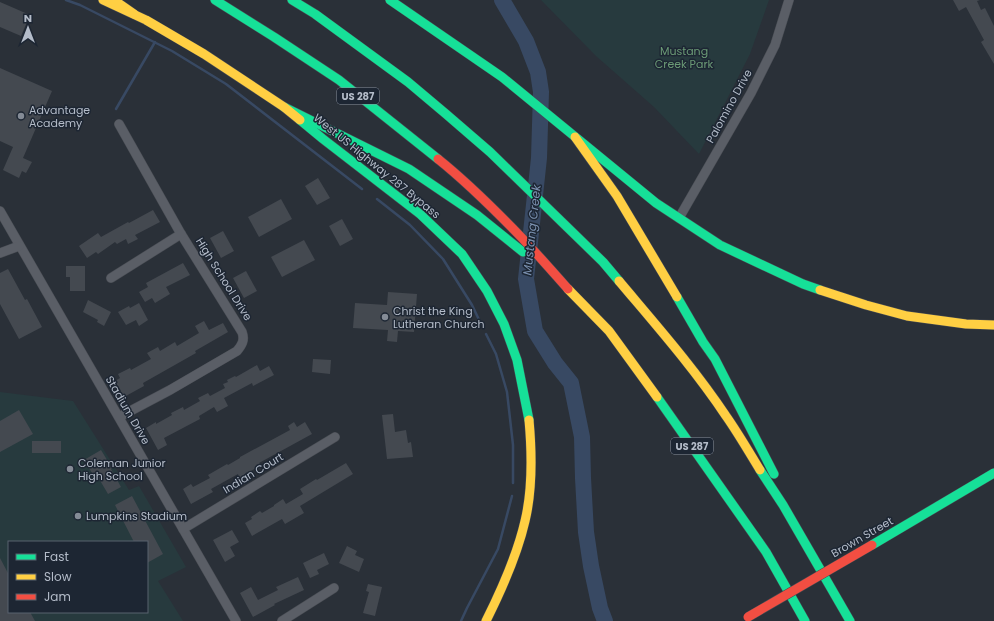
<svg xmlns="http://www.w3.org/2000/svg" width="994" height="621" viewBox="0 0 994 621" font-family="Poppins,sans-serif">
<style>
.green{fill:#273a3e;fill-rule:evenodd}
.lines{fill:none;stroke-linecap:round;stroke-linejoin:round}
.stream{stroke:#384963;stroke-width:2.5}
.river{stroke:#384963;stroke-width:16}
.building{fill:#444950}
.street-casing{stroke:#484c53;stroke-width:10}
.fast-casing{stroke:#484c53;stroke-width:10}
.slow-casing{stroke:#484c53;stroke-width:10}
.jam-casing{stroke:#484c53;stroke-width:10}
.street{stroke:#5a5e66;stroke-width:9}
.fast{stroke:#16e098;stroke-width:9}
.slow{stroke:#ffcf43;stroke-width:9}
.jam{stroke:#f24e42;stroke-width:9}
.jam-bridge-casing{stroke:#484c53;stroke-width:10;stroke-linecap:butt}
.jam-bridge{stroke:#f24e42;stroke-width:9}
.poi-dot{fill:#848b96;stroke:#1d2633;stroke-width:1.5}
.labels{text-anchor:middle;stroke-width:3;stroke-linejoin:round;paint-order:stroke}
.shield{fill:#1d2633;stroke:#878f9c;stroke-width:1}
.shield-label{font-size:10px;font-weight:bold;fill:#b4bcc9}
.park-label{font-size:11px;fill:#6b9a76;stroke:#1d2633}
.street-label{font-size:11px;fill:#b4bcc9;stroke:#1d2633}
.poi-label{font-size:11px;fill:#b4bcc9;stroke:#1d2633;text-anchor:start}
.water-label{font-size:12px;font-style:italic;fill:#7c92b1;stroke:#1d2633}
</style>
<rect width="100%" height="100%" fill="#2a3038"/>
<g class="green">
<polygon points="541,0 769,0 750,54 699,154 654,107 596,56"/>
<path d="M0,392l73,9 56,89 10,-4 47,81 -28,14 25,40h-183zM9,542h138v70h-138z"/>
</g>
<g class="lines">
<g class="stream">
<polyline points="66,0 80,5 172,51 226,84 362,189"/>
<polyline points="116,109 155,42"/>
<polyline points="377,199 410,225 443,259 472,305 481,324"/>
<polyline points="486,334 496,354 507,392 513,445 513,483"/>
<polyline points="461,621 467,608 498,549 512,496"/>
</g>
<polyline class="river" points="502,0 526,41 538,72 541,92 539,158 526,279 535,331 555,363 571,383 582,437 583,478 586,532 591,566 600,608 605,621"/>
</g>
<g class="building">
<polygon points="953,0 980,0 977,1 981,10 985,8 994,26 994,64 981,42 984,40 966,7 959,11"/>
<polygon points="0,2 30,15 21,36 0,27"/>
<polygon points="0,68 52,91 23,158 32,162 26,173 22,171 19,178 3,170 13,147 0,141"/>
<polygon points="318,178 330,198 317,205 305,186"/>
<polygon points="281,199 292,219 259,237 248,217"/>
<polygon points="153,210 160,222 135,235 138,239 128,244 126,239 117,244 115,242 98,254 96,252 87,258 79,246 98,233 101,237 128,222 129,223"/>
<polygon points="342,219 353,239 340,246 329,226"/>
<polygon points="223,231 234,251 221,258 210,238"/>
<polygon points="304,240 315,260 282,277 271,257"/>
<polygon points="183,263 190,275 166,287 170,294 155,303 152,298 145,302 139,292 148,287 146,283"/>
<polygon points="66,266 85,266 85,291 70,291 70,277 66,277"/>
<polygon points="8,269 25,300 27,299 42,327 19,339 0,304 0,273"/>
<polygon points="246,271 257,291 244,298 233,278"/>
<polygon points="388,292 417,294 414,332 398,331 397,342 387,341 388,330 353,328 355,303 387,305"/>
<polygon points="88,300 111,312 104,326 97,322 98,320 83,312"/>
<polygon points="139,303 148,320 139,326 136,320 126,325 118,312 129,306 130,308"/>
<polygon points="204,321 209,330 223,323 228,332 195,351 196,353 143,383 144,386 124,397 115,381 120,378 118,374 130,368 131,370 151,359 147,353 158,347 160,351 175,342 177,346 199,333 195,326"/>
<polygon points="313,359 331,360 330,374 312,372"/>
<polygon points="257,365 260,371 269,366 274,375 253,386 252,383 224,398 228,406 217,412 214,407 199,416 200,419 164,438 167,445 158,450 146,428 156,422 156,424 172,415 171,413 183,407 184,410 200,401 198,398 208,393 210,396 225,388 223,384 228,382 227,380 235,376 236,377"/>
<polygon points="19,410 33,434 0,452 0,421"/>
<polygon points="393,414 395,432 406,430 408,443 411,442 413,457 387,459 382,415"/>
<polygon points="294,422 297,427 305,422 312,434 259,463 261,465 239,478 238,474 211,489 213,492 191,504 183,489 191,484 193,487 210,478 208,475 227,464 228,465 240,458 240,457 290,430 288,426"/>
<rect x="32" y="441" width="29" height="12"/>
<polygon points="101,450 112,468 111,469 121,487 108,494 98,477 95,478 84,460"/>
<polygon points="346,463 353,474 300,506 304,513 285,524 282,519 252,536 245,523 252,519 251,517 260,511 262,513 274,506 274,505 283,499 286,504 303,494 300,489 316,479 317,480"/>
<polygon points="132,496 163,554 147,563 147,542 134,542 115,505"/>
<polygon points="232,530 239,542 230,547 235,556 225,562 213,540"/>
<polygon points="347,546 357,551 355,555 364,559 359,572 339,563"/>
<polygon points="324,553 329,564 317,570 319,574 310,578 303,563"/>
<polygon points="0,558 9,575 9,612 30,612 35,621 0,621"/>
<polygon points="298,577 304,590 274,604 275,605 253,617 240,593 251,587 258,600 278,590 276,587"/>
<polygon points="368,584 382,587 375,616 363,613 369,592 366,591"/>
</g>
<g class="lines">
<g class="street-casing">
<g id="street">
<path d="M119,124l62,110 61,98c3,8 0,13 -5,19l-67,39 -51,27"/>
<polyline points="0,211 236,621"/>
<polyline points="679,218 751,93 775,45 789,0"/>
<polyline points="0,253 19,246"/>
<polyline points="111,278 181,234"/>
<polyline points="183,529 335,437"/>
<polyline points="282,621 334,588"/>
</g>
</g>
<g class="fast-casing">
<g id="fast">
<polyline points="215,0 274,37 339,80 438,159"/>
<polyline points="292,0 315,14 408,82 446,114 490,152 603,262 619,281"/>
<polyline points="390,0 502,77 656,203 720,245 803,284 820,290"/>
<polyline points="284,107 409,169 477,215 523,252"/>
<polyline points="300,120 323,139 420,214 462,254 487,291 504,324 517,360 529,420"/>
<polyline points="677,297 703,342 715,359 774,474"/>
<polyline points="657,397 766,552 805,621"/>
<polyline points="760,470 783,505 850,621"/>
<polyline points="872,545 994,473"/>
</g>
</g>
<g class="slow-casing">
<g id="slow">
<polyline points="103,0 146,20 204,54 284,107 300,120"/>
<polyline points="114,0 134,14"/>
<polyline points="575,137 617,196 677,297"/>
<path d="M619,281c37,44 75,87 107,135 12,17 23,36 34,54"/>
<polyline points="568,289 609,331 657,397"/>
<polyline points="820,290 866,305 907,316 966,324 994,325"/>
<path d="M486,621c16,-32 31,-65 39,-100 8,-33 7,-68 4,-101"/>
</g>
</g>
<g class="jam-casing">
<path id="jam" d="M438,159c30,24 58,52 85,80 15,16 30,33 45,50"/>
</g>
<use href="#street" class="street"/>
<use href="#fast" class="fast"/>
<use href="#slow" class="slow"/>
<use href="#jam" class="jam"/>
<g class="jam-bridge-casing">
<polyline id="jam-bridge" points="748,617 872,545"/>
</g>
<use href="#jam-bridge" class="jam-bridge"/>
</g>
<g class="poi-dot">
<circle cx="21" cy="116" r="4"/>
<circle cx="385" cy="317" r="4"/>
<circle cx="70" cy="469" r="4"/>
<circle cx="78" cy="516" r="4"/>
</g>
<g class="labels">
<g class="shield">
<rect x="337" y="88" width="42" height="16" rx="3"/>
<rect x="671" y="438" width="42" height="16" rx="3"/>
</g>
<g class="shield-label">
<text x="358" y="100">US 287</text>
<text x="692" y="450">US 287</text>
</g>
<g class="park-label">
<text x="684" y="55">Mustang<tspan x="684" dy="13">Creek Park</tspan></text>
</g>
<g class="street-label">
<text transform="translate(729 106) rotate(-61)" y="4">Palomino Drive</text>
<text transform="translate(377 166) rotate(39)" y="4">West US Highway 287 Bypass</text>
<text transform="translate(224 279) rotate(58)" y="4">High School Drive</text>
<text transform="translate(128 410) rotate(60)" y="4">Stadium Drive</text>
<text transform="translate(253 473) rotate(-31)" y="4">Indian Court</text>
<text transform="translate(862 537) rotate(-30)" y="4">Brown Street</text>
</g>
<g class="poi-label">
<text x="29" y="114">Advantage<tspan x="29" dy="13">Academy</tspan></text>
<text x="393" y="315">Christ the King<tspan x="393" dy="13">Lutheran Church</tspan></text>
<text x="78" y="467">Coleman Junior<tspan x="78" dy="13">High School</tspan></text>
<text x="86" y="520">Lumpkins Stadium</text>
</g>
<g class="water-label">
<text transform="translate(532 230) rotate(-84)" y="4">Mustang Creek</text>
</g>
</g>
<rect x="8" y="541" width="140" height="72" fill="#1d2633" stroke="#59626f"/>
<rect x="16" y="554" width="20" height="6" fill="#16e098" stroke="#59626f"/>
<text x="44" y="561" font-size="12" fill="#b4bcc9">Fast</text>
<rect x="16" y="574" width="20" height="6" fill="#ffcf43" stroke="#59626f"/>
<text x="44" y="581" font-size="12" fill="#b4bcc9">Slow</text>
<rect x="16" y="594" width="20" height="6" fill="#f24e42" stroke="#59626f"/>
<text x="44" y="601" font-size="12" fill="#b4bcc9">Jam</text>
<g transform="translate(28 28)" stroke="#1d2633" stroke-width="3" paint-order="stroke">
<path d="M0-3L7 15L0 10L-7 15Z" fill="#b4bcc9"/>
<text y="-6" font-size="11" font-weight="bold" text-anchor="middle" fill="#b4bcc9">N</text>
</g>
</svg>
